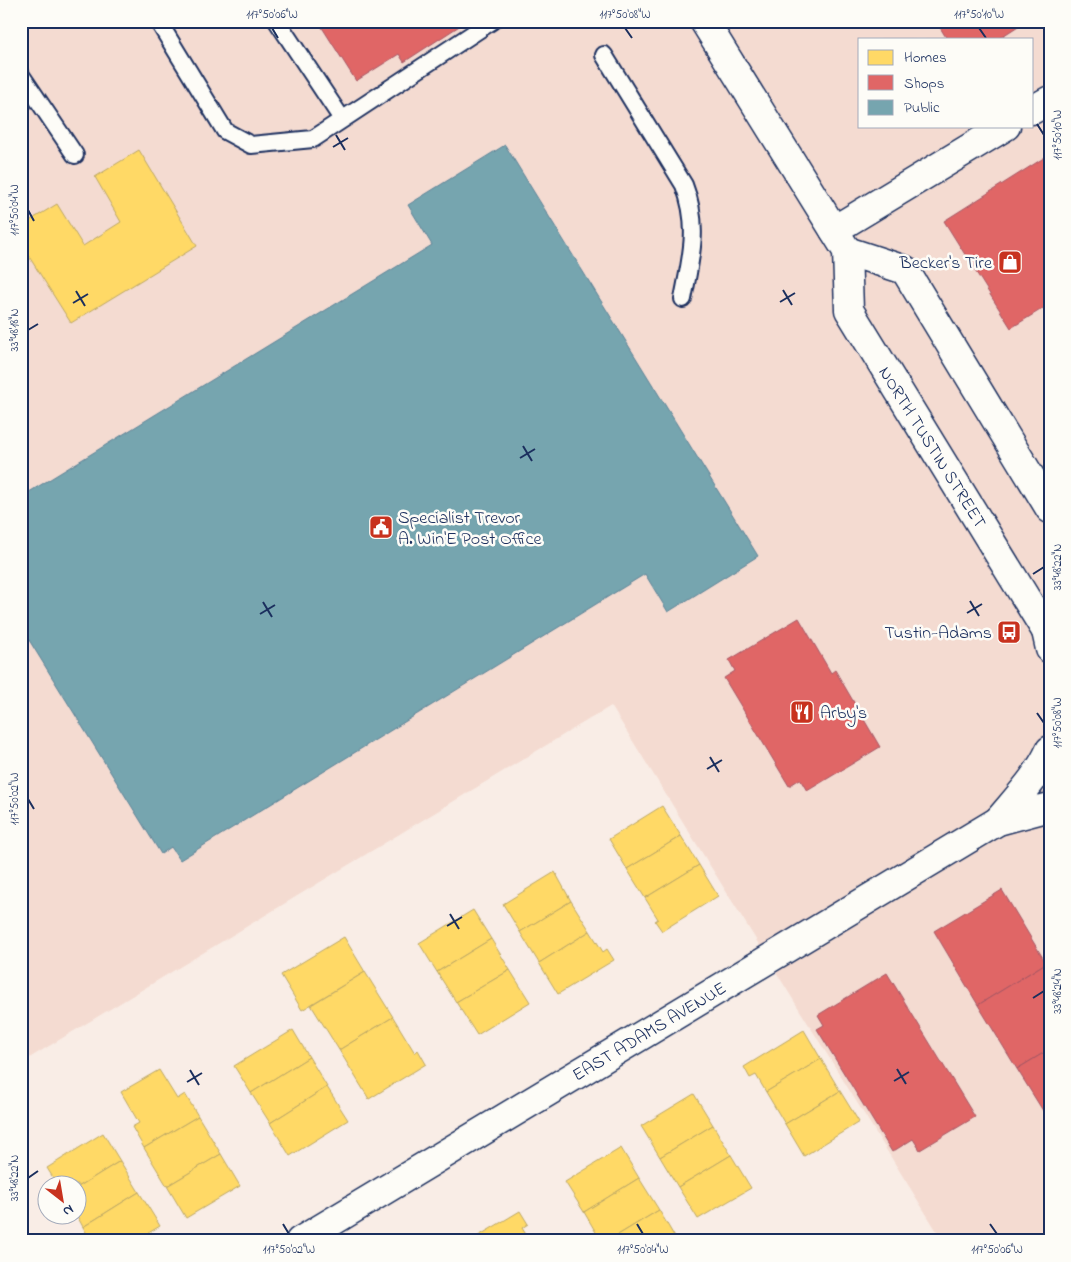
<svg xmlns="http://www.w3.org/2000/svg" width="1071" height="1262" viewBox="0 0 1071 1262" font-family="'Indie Flower',sans-serif">
<style>
.built{fill:#f4dbd1;fill-rule:evenodd}
.homes{fill:#ffd966;stroke:#bba664}
.shops{fill:#e06666;stroke:#a55664}
.public{fill:#76a5af;stroke:#5b8297}
.lines{fill:none;stroke-linecap:round;stroke-linejoin:round}
.lane-casing{stroke:#1b2f5e;stroke-width:20}
.street-casing{stroke:#1b2f5e;stroke-width:31}
.primary-casing{stroke:#1b2f5e;stroke-width:31}
.lane{stroke:#fdfcf7;stroke-width:16}
.street{stroke:#fdfcf7;stroke-width:28}
.primary{stroke:#fdfcf7;stroke-width:28}
.ticks{fill:none;stroke:#1b2f5e;stroke-width:2}
.labels{text-anchor:middle;stroke-width:5;stroke-linejoin:round;paint-order:stroke}
.poi-label{font-size:18px;fill:#1b2f5e;stroke:#fdfcf7;text-anchor:end}
.street-label{font-size:18px;fill:#1b2f5e;stroke:#fdfcf7}
.neatline{fill:none;stroke:#1b2f5e;stroke-width:2}
.ticks-label{font-size:12px;text-anchor:middle;fill:#1b2f5e}
</style>
<rect width="100%" height="100%" fill="#f9ede6"/>
<filter id="ink" filterUnits="userSpaceOnUse"><feTurbulence type="fractalNoise" baseFrequency=".02" numOctaves="2"/><feDisplacementMap in="SourceGraphic" scale="10" xChannelSelector="R" yChannelSelector="G"/><feConvolveMatrix kernelMatrix="1 2 1 2 8 2 1 2 1" color-interpolation-filters="sRGB"/></filter>
<g filter="url(#ink)">
<path class="built" d="M21,21h1029v1220h-107l-332,-535 -590,357zM860,39h172v87h-172z"/>
<g class="homes">
<polygon points="139,150 197,246 71,323 21,244 21,226 57,204 83,246 121,222 95,177"/>
<polygon points="662,806 681,836 627,869 609,839"/>
<polygon points="681,836 699,865 645,898 627,869"/>
<polygon points="699,865 718,896 662,931 655,921 658,919 645,898"/>
<polygon points="555,872 571,901 520,932 503,904"/>
<polygon points="571,901 590,931 539,963 520,932"/>
<polygon points="473,910 491,939 437,972 419,943"/>
<polygon points="590,931 603,952 607,949 614,960 558,994 539,963"/>
<polygon points="344,937 365,972 302,1010 281,975"/>
<polygon points="491,939 510,970 456,1002 437,972"/>
<polygon points="510,970 530,1002 477,1035 456,1002"/>
<polygon points="365,972 393,1017 339,1050 311,1005"/>
<polygon points="393,1017 415,1053 418,1050 426,1064 369,1099 339,1050"/>
<polygon points="293,1030 309,1057 251,1093 234,1066"/>
<polygon points="804,1030 821,1059 766,1092 756,1075 750,1078 744,1067"/>
<polygon points="309,1057 327,1087 270,1123 251,1093"/>
<polygon points="821,1059 840,1091 785,1124 766,1092"/>
<polygon points="159,1070 177,1099 185,1094 198,1116 144,1148 132,1127 139,1123 121,1092"/>
<polygon points="327,1087 348,1120 290,1156 270,1123"/>
<polygon points="840,1091 859,1122 804,1156 785,1124"/>
<polygon points="694,1094 713,1125 660,1157 641,1126"/>
<polygon points="198,1116 221,1154 167,1186 144,1148"/>
<polygon points="713,1125 731,1155 678,1187 660,1157"/>
<polygon points="103,1133 120,1161 78,1187 78,1184 57,1184 47,1168"/>
<polygon points="621,1148 639,1178 584,1212 565,1182"/>
<polygon points="221,1154 240,1186 186,1218 167,1186"/>
<polygon points="731,1155 751,1188 698,1219 678,1187"/>
<polygon points="120,1161 139,1192 83,1227 76,1214 78,1214 78,1187"/>
<polygon points="639,1178 659,1210 608,1241 601,1241 584,1212"/>
<polygon points="139,1192 160,1226 135,1241 91,1241 83,1227"/>
<polygon points="659,1210 677,1241 608,1241"/>
<polygon points="520,1211 528,1224 522,1228 530,1241 470,1241"/>
</g>
<g class="shops">
<polygon points="318,21 467,21 404,62 399,54 356,81"/>
<polygon points="936,21 1026,21 998,39 947,39"/>
<polygon points="1050,154 1050,304 1011,328 944,221"/>
<polygon points="799,618 831,673 835,670 880,747 807,791 800,779 789,786 724,678 735,671 729,660"/>
<polygon points="1002,890 1046,963 978,1005 934,931"/>
<polygon points="1046,963 1050,970 1050,1049 1017,1069 978,1005"/>
<polygon points="887,973 975,1117 920,1150 913,1139 892,1152 817,1029 824,1025 818,1015"/>
<polygon points="1050,1049 1050,1122 1017,1069"/>
</g>
<polygon class="public" points="505,145 758,556 668,612 645,574 180,860 171,847 161,854 21,627 21,497 432,245 408,205"/>
<g class="lines">
<g class="lane-casing">
<g id="lane">
<polyline points="158,21 225,131 251,145 313,139 492,21"/>
<polyline points="277,21 342,119"/>
<path d="M604,55l80,130c16,41 7,72 -1,114"/>
<polyline points="21,75 75,155"/>
</g>
</g>
<g class="street-casing">
<g id="street">
<polyline points="1032,110 1050,100"/>
<polyline points="834,230 1006,126"/>
<polyline points="1046,631 1050,649"/>
<path d="M998,821c18,-22 40,-44 52,-71"/>
<polyline points="300,1241 998,821 1050,807"/>
</g>
</g>
<g class="primary-casing">
<g id="primary">
<polyline points="704,21 847,251 849,310 1046,631 1050,632"/>
<polyline points="847,251 905,270 1050,509"/>
</g>
</g>
<use href="#lane" class="lane"/>
<use href="#street" class="street"/>
<use href="#primary" class="primary"/>
</g>
</g>
<path class="ticks" d="M272,28l6,10M625,28l7,10M979,28l7,10M1037,124l7,11M336,135l9,15M333,147l15,-9M28,210l6,11M783,290l9,15M76,291l9,15M780,302l15,-9M73,303l15,-9M28,330l10,-6M523,446l9,15M520,458l15,-9M1033,574l11,-7M970,601l9,15M263,602l9,15M967,613l15,-9M260,614l15,-9M1037,713l7,10M710,757l9,15M707,769l15,-9M28,799l6,10M450,914l9,15M447,926l15,-9M1033,998l11,-7M897,1069l9,15M190,1070l9,15M894,1081l15,-9M187,1082l15,-9M28,1178l10,-7M283,1224l6,10M637,1224l6,10M990,1224l7,10"/>
<defs>
<g id="shop-square" transform="scale(1.25)"><rect x="-9" y="-9" width="18" height="18" rx="4" fill="#c8321e" stroke="#fdfcf7"/><path d="M-5-2.5h2.3a2.7 3.5 0 0 1 5.4 0H5L5.5 6h-11ZM-1.5-2.5h3a1.5 2.3 0 0 0-3 0Z" fill="#fff"/></g>
<g id="civic-square" transform="scale(1.25)"><rect x="-9" y="-9" width="18" height="18" rx="4" fill="#c8321e" stroke="#fdfcf7"/><path d="M-.6-6.5H3V-4.5H.6V-3L4-1V1h2V6H-6V1h2V-1L-.6-3ZM-1.2 2.5V6h2.4V2.5Z" fill="#fff"/></g>
<g id="bus-square" transform="scale(1.25)"><rect x="-9" y="-9" width="18" height="18" rx="4" fill="#c8321e" stroke="#fdfcf7"/><path d="M-5-6H5V4H4V6H2V4H-2V6H-4V4H-5ZM-3.5-4V0h7V-4ZM-3.5 1.2v1.5H-2V1.2ZM2 1.2v1.5H3.5V1.2Z" fill="#fff"/></g>
<g id="restaurant-square" transform="scale(1.25)"><rect x="-9" y="-9" width="18" height="18" rx="4" fill="#c8321e" stroke="#fdfcf7"/><path d="M-5-6h1v4h1v-4h1v4h1v-4h1v5L-1.5 .5V6h-2V.5L-5-1ZM5-6V6H3V1.5H1.5Q1.5-4 5-6Z" fill="#fff"/></g>
</defs>
<g fill-rule="evenodd">
<use href="#shop-square" x="1010" y="262"/>
<use href="#civic-square" x="381" y="527"/>
<use href="#bus-square" x="1009" y="632"/>
<use href="#restaurant-square" x="802" y="712"/>
</g>
<g class="labels">
<g class="poi-label">
<text x="992" y="268">Becker's Tire</text>
<text x="398" y="523" text-anchor="start">Specialist Trevor<tspan x="398" dy="21">A. Win'E Post Office</tspan></text>
<text x="992" y="638">Tustin-Adams</text>
<text x="820" y="718" text-anchor="start">Arby's</text>
</g>
<g class="street-label">
<text transform="translate(933 447) rotate(58)" y="6">NORTH TUSTIN STREET</text>
<text transform="translate(649 1031) rotate(-31)" y="6">EAST ADAMS AVENUE</text>
</g>
</g>
<rect width="1071" height="1262" fill="none" stroke="#fdfcf7" stroke-width="55"/>
<rect x="858" y="38" width="175" height="90" fill="#fdfcf7" stroke="#a3aaba"/>
<rect x="868" y="50" width="25" height="15" fill="#ffd966" stroke="#a3aaba"/>
<text x="904" y="62" font-size="15" fill="#1b2f5e">Homes</text>
<rect x="868" y="75" width="25" height="15" fill="#e06666" stroke="#a3aaba"/>
<text x="904" y="88" font-size="15" fill="#1b2f5e">Shops</text>
<rect x="868" y="100" width="25" height="15" fill="#76a5af" stroke="#a3aaba"/>
<text x="904" y="112" font-size="15" fill="#1b2f5e">Public</text>
<g transform="translate(62 1200) rotate(149)"><circle r="24" fill="#fdfcf7" stroke="#a3aaba"/>
<path d="M0-4L9 19L0 12L-9 19Z" fill="#c8321e"/>
<text y="-8" font-size="14" font-weight="bold" text-anchor="middle" fill="#1b2f5e">N</text>
</g>
<rect x="28" y="28" width="1016" height="1206" class="neatline"/>
<g class="ticks-label">
<text x="272" y="18">117°50'06"W</text>
<text x="625" y="18">117°50'08"W</text>
<text x="979" y="18">117°50'10"W</text>
<text transform="translate(1057 135) rotate(-90)" y="4">117°50'10"W</text>
<text transform="translate(14 210) rotate(-90)" y="4">117°50'04"W</text>
<text transform="translate(14 330) rotate(-90)" y="4">33°48'18"N</text>
<text transform="translate(1057 567) rotate(-90)" y="4">33°48'22"N</text>
<text transform="translate(1057 723) rotate(-90)" y="4">117°50'08"W</text>
<text transform="translate(14 799) rotate(-90)" y="4">117°50'02"W</text>
<text transform="translate(1057 991) rotate(-90)" y="4">33°48'24"N</text>
<text transform="translate(14 1178) rotate(-90)" y="4">33°48'22"N</text>
<text x="289" y="1253">117°50'02"W</text>
<text x="643" y="1253">117°50'04"W</text>
<text x="997" y="1253">117°50'06"W</text>
</g>
</svg>
